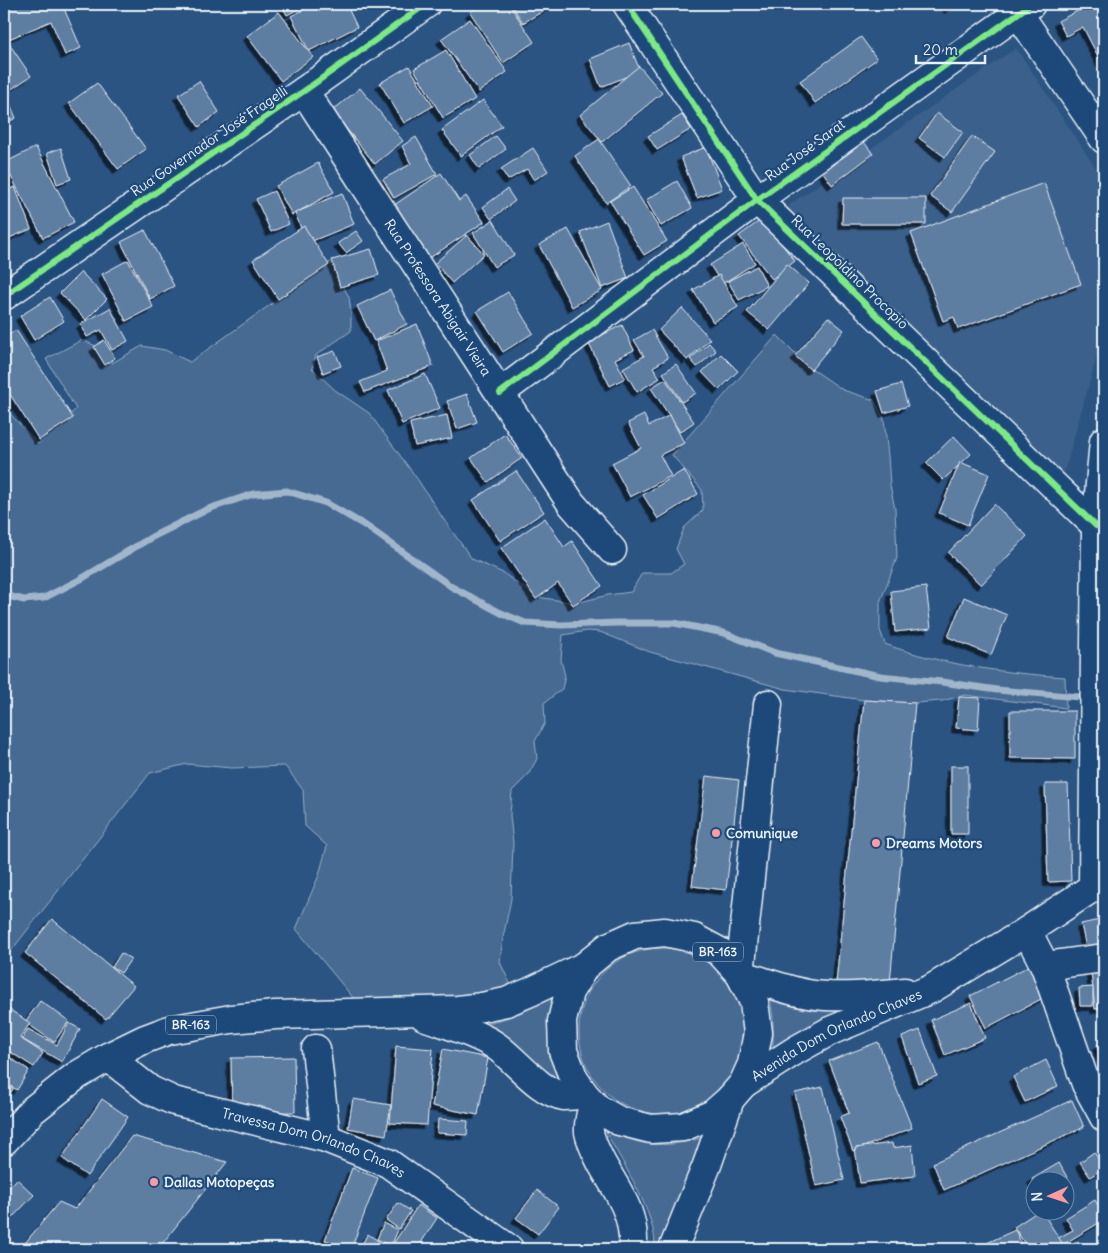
<svg xmlns="http://www.w3.org/2000/svg" width="1108" height="1253" viewBox="0 0 1108 1253" font-family="Delius,sans-serif">
<style>
.built{fill:#3a608b}
.green{fill:#476b93;stroke:#98aec6}
.lines{fill:none;stroke-linecap:round;stroke-linejoin:round}
.stream{stroke:#a0b6cb;stroke-width:7}
.building{fill:#5d7da1;stroke:#e8f1f8;filter:url(#shadow)}
.minor-casing{stroke:#e8f1f8;stroke-width:31}
.major-casing{stroke:#e8f1f8;stroke-width:31}
.minor{stroke:#1f4a7a;stroke-width:28}
.major{stroke:#1f4a7a;stroke-width:28}
.cycleway-casing{stroke:#1f4a7a;stroke-width:9}
.cycleway{stroke:#7ce984;stroke-width:6}
.poi-dot{fill:#ff9aa2;stroke:#1f4a7a;stroke-width:2}
.labels{text-anchor:middle;stroke-width:4.5;stroke-linejoin:round;paint-order:stroke}
.shield{fill:#1f4a7a;stroke:#acbfd2;stroke-width:1}
.shield-label{font-size:12px;font-weight:bold;fill:#e8f1f8}
.street-label{font-size:14px;fill:#e8f1f8;stroke:#1f4a7a}
.poi-label{font-size:14px;font-weight:bold;fill:#e8f1f8;stroke:#1f4a7a;text-anchor:start}
</style>
<defs>
<filter id="shadow"><feDropShadow dx="-4.5" dy="4.5" stdDeviation="0" flood-color="#0009"/></filter>
</defs>
<rect width="100%" height="100%" fill="#2b5482"/>
<filter id="ink" filterUnits="userSpaceOnUse"><feTurbulence type="fractalNoise" baseFrequency=".02" numOctaves="2"/><feDisplacementMap in="SourceGraphic" scale="10" xChannelSelector="R" yChannelSelector="G"/><feConvolveMatrix kernelMatrix="1 2 1 2 8 2 1 2 1" color-interpolation-filters="sRGB"/></filter>
<g filter="url(#ink)">
<polygon class="built" points="1016,48 1104,180 1104,331 1062,480 782,210"/>
<g class="green">
<path d="M330,262l19,35 2,15v19l-35,24 -4,13 23,22 34,23 49,67 24,37 30,42 31,14 34,24 39,6 32,-8 23,-3 11,-19h29l13,-9 -8,-15 8,-21 19,-18 -1,-20 -30,-35 105,-120 31,31 35,24 31,10 10,19 4,37 2,29 5,24 1,22 1,27 -17,44v28l5,14c57,21 119,29 180,33l1,31 -101,-13 -23,6 -27,2 -51,-3 -79,-11 -135,-37 -50,-20 -13,-1 -24,4 -2,25 4,16 -3,13 -18,14 1,20 -10,18 2,18 -9,16 -16,16 -2,24 3,28 -2,56 -8,39 -3,24 12,26 -43,10 -114,2 -59,-71 23,-54 8,-29 -22,-20 -2,-36 -18,-24 -53,2 -45,-4 -37,9 -146,187v-484l5,-5 -5,-11v-53l34,37 38,-35 -30,-50 36,-19 14,6 16,17 30,-17 23,4 25,12z"/>
<circle cx="662" cy="1031" r="83"/>
<polygon points="769,991 886,1003 773,1061 773,1018"/>
<path d="M560,992l5,98 -82,-66c28,-6 53,-16 77,-32z"/>
<path d="M604,1124c31,25 61,24 97,14l-40,111h-6c2,-34 -32,-85 -48,-115z"/>
</g>
<g class="lines">
<polyline class="stream" points="4,595 24,600 44,598 81,579 152,537 208,509 253,494 287,491 326,503 366,526 452,587 501,613 525,623 561,625 617,623 674,623 724,633 775,653 880,676 942,682 997,690 1079,697"/>
</g>
<g class="building">
<polygon points="4,4 62,4 81,48 65,55 51,21 9,39 4,27"/>
<polygon points="281,4 306,4 306,5 287,15"/>
<polygon points="309,4 346,4 357,27 309,51 291,16 311,6"/>
<polygon points="482,4 509,4 534,42 503,63 470,12"/>
<polygon points="511,4 552,4 553,5 523,23"/>
<polygon points="945,4 955,4 949,9"/>
<polygon points="1091,4 1101,4 1104,9 1104,68 1083,27 1066,36 1058,21"/>
<polygon points="279,12 313,57 281,81 247,36"/>
<polygon points="470,19 507,72 479,92 441,39"/>
<polygon points="4,36 31,76 4,94"/>
<polygon points="861,37 877,59 815,103 800,81"/>
<polygon points="629,43 640,71 601,87 590,59"/>
<polygon points="446,50 475,99 443,118 414,69"/>
<polygon points="409,66 433,106 404,123 380,83"/>
<polygon points="639,66 662,93 602,142 580,115"/>
<polygon points="199,81 219,112 199,127 178,95"/>
<polygon points="97,83 146,149 118,169 69,103"/>
<polygon points="360,88 403,141 375,164 332,111"/>
<polygon points="8,99 16,118 4,124 4,101"/>
<polygon points="483,100 502,126 461,156 442,130"/>
<polygon points="937,113 963,132 945,157 919,138"/>
<polygon points="682,115 691,129 657,150 648,136"/>
<polygon points="496,136 506,149 479,169 470,155"/>
<polygon points="972,136 995,152 952,212 930,196"/>
<polygon points="416,137 437,174 394,198 383,179 411,164 402,146"/>
<polygon points="599,139 631,186 606,203 575,156"/>
<polygon points="864,142 873,154 832,185 823,172"/>
<polygon points="36,147 74,222 43,238 4,163"/>
<polygon points="706,147 722,189 697,198 681,157"/>
<polygon points="61,148 71,179 57,184 47,153"/>
<polygon points="533,148 548,171 534,180 527,169 508,180 501,169"/>
<polygon points="318,163 334,192 292,215 276,186"/>
<polygon points="441,173 459,201 466,196 484,222 428,259 393,206"/>
<polygon points="677,181 692,208 661,226 646,200"/>
<polygon points="1044,183 1081,284 958,329 954,317 943,321 911,233"/>
<polygon points="15,187 31,229 4,240 4,191"/>
<polygon points="633,187 667,241 644,255 610,201"/>
<polygon points="507,189 515,201 491,219 483,207"/>
<polygon points="274,191 289,224 271,232 256,199"/>
<polygon points="342,193 354,224 307,243 295,213"/>
<polygon points="843,198 926,198 926,224 842,224"/>
<polygon points="762,219 795,261 772,279 739,236"/>
<polygon points="493,220 514,255 494,267 473,233"/>
<polygon points="607,221 628,278 602,288 580,232"/>
<polygon points="304,226 329,265 278,299 253,260"/>
<polygon points="568,229 602,290 572,307 539,245"/>
<polygon points="145,230 174,286 150,299 121,242"/>
<polygon points="356,231 363,241 346,253 338,243"/>
<polygon points="467,235 484,254 452,283 435,263"/>
<polygon points="743,244 755,263 722,284 710,265"/>
<polygon points="371,249 379,275 340,287 332,260"/>
<polygon points="128,260 153,307 126,321 102,274"/>
<polygon points="787,264 809,283 769,330 747,312"/>
<polygon points="757,266 767,286 739,300 728,281"/>
<polygon points="81,272 107,299 86,320 60,293"/>
<polygon points="719,275 738,307 713,322 693,290"/>
<polygon points="390,290 407,324 374,341 357,306"/>
<polygon points="508,292 533,333 503,352 477,311"/>
<polygon points="50,297 64,321 34,340 20,316"/>
<polygon points="110,308 128,341 112,350 101,330 87,337 81,324"/>
<polygon points="682,308 710,339 687,360 659,330"/>
<polygon points="828,317 844,330 811,370 795,356"/>
<polygon points="417,324 433,366 365,392 360,382 387,371 376,341"/>
<polygon points="622,325 634,350 615,359 625,378 610,386 588,342"/>
<polygon points="16,330 73,418 39,440 4,385 4,338"/>
<polygon points="652,330 668,358 653,367 660,378 637,392 623,368 644,356 634,340"/>
<polygon points="104,340 115,358 105,365 94,347"/>
<polygon points="709,343 716,351 697,367 690,359"/>
<polygon points="335,351 341,366 323,373 317,357"/>
<polygon points="721,354 738,371 719,390 702,372"/>
<polygon points="676,364 696,393 682,402 663,373"/>
<polygon points="425,374 440,408 402,424 388,390"/>
<polygon points="665,379 694,422 680,432 651,388"/>
<polygon points="901,384 908,406 884,413 877,391"/>
<polygon points="467,394 477,422 457,429 447,401"/>
<polygon points="447,415 452,438 415,446 410,423"/>
<polygon points="644,415 649,426 670,415 684,443 660,455 671,476 630,497 612,463 641,448 628,423"/>
<polygon points="505,434 522,458 488,482 471,458"/>
<polygon points="954,436 971,454 943,480 926,463"/>
<polygon points="960,462 989,474 968,525 939,513"/>
<polygon points="684,470 698,494 658,519 643,495"/>
<polygon points="516,471 544,512 500,541 473,500"/>
<polygon points="994,504 1027,536 981,585 948,553"/>
<polygon points="545,518 564,547 572,541 602,586 573,605 558,583 536,599 501,548"/>
<polygon points="926,587 931,628 895,632 891,591"/>
<polygon points="964,597 1007,615 991,655 948,637"/>
<polygon points="959,697 980,698 978,730 956,728"/>
<polygon points="864,700 915,703 890,983 836,983"/>
<polygon points="1010,711 1075,711 1075,759 1010,758"/>
<rect x="951" y="766" width="17" height="68"/>
<polygon points="706,776 739,780 726,890 692,886"/>
<polygon points="1045,784 1068,784 1071,881 1048,882"/>
<polygon points="52,919 134,986 106,1019 25,953"/>
<polygon points="1104,919 1104,948 1087,952 1081,924"/>
<polygon points="121,953 131,959 121,973 112,967"/>
<polygon points="1029,966 1045,997 986,1028 970,996"/>
<polygon points="1104,970 1104,1008 1095,1009 1091,971"/>
<polygon points="1093,987 1093,1006 1080,1006 1079,988"/>
<polygon points="40,1001 69,1021 54,1042 25,1022"/>
<polygon points="971,1003 985,1038 945,1055 931,1020"/>
<polygon points="4,1006 30,1023 20,1038 43,1053 34,1067 4,1048"/>
<polygon points="69,1023 80,1029 62,1062 22,1039 28,1029 57,1045"/>
<polygon points="920,1030 937,1076 918,1083 902,1037"/>
<polygon points="878,1042 912,1128 853,1151 840,1117 849,1113 829,1061"/>
<polygon points="1104,1043 1104,1064 1103,1064 1097,1045"/>
<polygon points="396,1046 433,1049 427,1125 390,1123"/>
<polygon points="443,1049 488,1058 478,1115 432,1106"/>
<polygon points="4,1054 29,1070 17,1090 4,1082"/>
<polygon points="294,1057 295,1112 232,1113 231,1058"/>
<polygon points="1046,1060 1058,1086 1025,1102 1013,1077"/>
<polygon points="4,1083 13,1089 4,1103"/>
<polygon points="823,1087 844,1180 816,1186 795,1093"/>
<polygon points="102,1099 128,1117 87,1176 62,1158"/>
<polygon points="353,1099 391,1105 386,1135 348,1128"/>
<polygon points="1072,1100 1084,1127 944,1190 933,1163"/>
<polygon points="438,1119 468,1121 467,1135 437,1133"/>
<polygon points="132,1136 227,1162 158,1249 20,1249 59,1202 75,1209"/>
<polygon points="892,1143 893,1148 912,1145 915,1176 860,1183 855,1148"/>
<polygon points="1094,1152 1104,1168 1090,1177 1080,1162"/>
<polygon points="1059,1163 1072,1186 1066,1189 1066,1180 1036,1180 1036,1186 1032,1179"/>
<polygon points="352,1168 378,1178 351,1249 325,1240"/>
<polygon points="17,1179 34,1195 9,1221 4,1215 4,1193"/>
<polygon points="537,1190 559,1207 538,1234 516,1218"/>
<polygon points="1095,1200 1104,1215 1104,1220 1062,1245 1058,1238 1073,1230 1066,1218"/>
<polygon points="398,1203 411,1211 399,1229 386,1220"/>
<polygon points="418,1205 437,1218 417,1249 364,1249 360,1247 368,1234 390,1249"/>
<polygon points="1040,1210 1041,1210 1064,1246 1059,1249 1028,1249 1014,1227"/>
<polygon points="384,1223 398,1230 391,1246 377,1239"/>
<polygon points="1015,1230 1024,1249 974,1249"/>
</g>
<g class="lines">
<g class="minor-casing">
<g id="minor">
<polyline points="627,4 757,200 1096,526"/>
<polyline points="1012,4 1104,139"/>
<path id="s1" d="M304,91l267,412 41,47"/>
<polyline points="4,296 304,91 426,4"/>
<polyline points="500,393 757,200 1031,4"/>
<polyline points="1093,887 1096,526 1104,441"/>
<polyline points="1027,931 1045,966 1086,1084 1104,1117"/>
<polyline points="1045,966 1104,958"/>
<polyline points="740,974 768,704"/>
<polyline points="316,1049 326,1138"/>
<path id="s2" d="M108,1057l42,33 24,11 152,37 62,25 121,86"/>
</g>
</g>
<g class="major-casing">
<g id="major">
<path d="M740,974c22,7 45,16 68,20 28,5 68,1 97,-2"/>
<path d="M424,1016c22,8 53,17 72,30 20,14 44,47 68,50 6,0 14,-1 20,-2"/>
<path id="s3" d="M743,1084l53,-34 34,-19 101,-42 96,-58 77,-51"/>
<path d="M593,1105c-2,9 -5,17 -4,27 2,11 8,22 13,32 17,30 33,49 31,85"/>
<polyline points="4,1141 33,1110 76,1076 108,1057 145,1039 169,1030 231,1019 275,1015 458,1010 482,1007 506,1002 530,992 585,966 608,947 635,935 665,932 694,938 720,952 740,974 754,1002 758,1033 752,1064 743,1084 730,1099 713,1114 683,1127 651,1129 619,1121 598,1109 584,1094 574,1079 563,1051 562,1021 569,992 585,966"/>
<polyline points="673,1249 707,1165 730,1099"/>
</g>
</g>
<use href="#minor" class="minor"/>
<use href="#major" class="major"/>
<g class="cycleway-casing">
<g id="cycleway">
<polyline points="627,4 757,200 1096,526"/>
<polyline points="4,296 304,91 426,4"/>
<polyline points="500,393 757,200 1031,4"/>
</g>
</g>
<use href="#cycleway" class="cycleway"/>
</g>
</g>
<g class="poi-dot">
<circle cx="716" cy="833" r="5"/>
<circle cx="876" cy="843" r="5"/>
<circle cx="154" cy="1182" r="5"/>
</g>
<g class="labels">
<g class="shield">
<rect x="693" y="942.5" width="50" height="19" rx="4"/>
<rect x="166" y="1015.5" width="50" height="19" rx="4"/>
</g>
<g class="shield-label">
<text x="718" y="956">BR-163</text>
<text x="191" y="1029">BR-163</text>
</g>
<g class="street-label">
<text transform="translate(209 141) rotate(-34)" y="5">Rua Governador José Fragelli</text>
<text transform="translate(805 150) rotate(-36)" y="5">Rua José Sarat</text>
<text transform="translate(850 272) rotate(44)" y="5">Rua Leopoldino Procopio</text>
<text dy="5" stroke="none"><textPath href="#s1" startOffset="246">Rua Professora Abigair Vieira</textPath></text>
<text dy="5" stroke="none"><textPath href="#s3" startOffset="106">Avenida Dom Orlando Chaves</textPath></text>
<text dy="5" stroke="none"><textPath href="#s2" startOffset="226">Travessa Dom Orlando Chaves</textPath></text>
</g>
<g class="poi-label">
<text x="726" y="838">Comunique</text>
<text x="886" y="848">Dreams Motors</text>
<text x="164" y="1187">Dallas Motopeças</text>
</g>
</g>
<rect width="1108" height="1253" fill="none" stroke="#1f4a7a" stroke-width="20"/>
<rect x="10" y="10" width="1088" height="1233" fill="none" stroke="#e8f1f8" stroke-width="2" filter="url(#ink)"/>
<g transform="translate(1050 1196) rotate(267)"><circle r="24" fill="#1f4a7a" stroke="#6f8dac"/>
<path d="M0-4L9 19L0 12L-9 19Z" fill="#ff9aa2"/>
<text y="-8" font-size="14" font-weight="bold" text-anchor="middle" fill="#e8f1f8">N</text>
</g>
<path d="M916 55v8h69v-8" fill="none" stroke="#e8f1f8" stroke-width="2.5"/>
<text x="923" y="55" font-size="15" fill="#e8f1f8" stroke="#1f4a7a" stroke-width="4" paint-order="stroke">20 m</text>
</svg>
